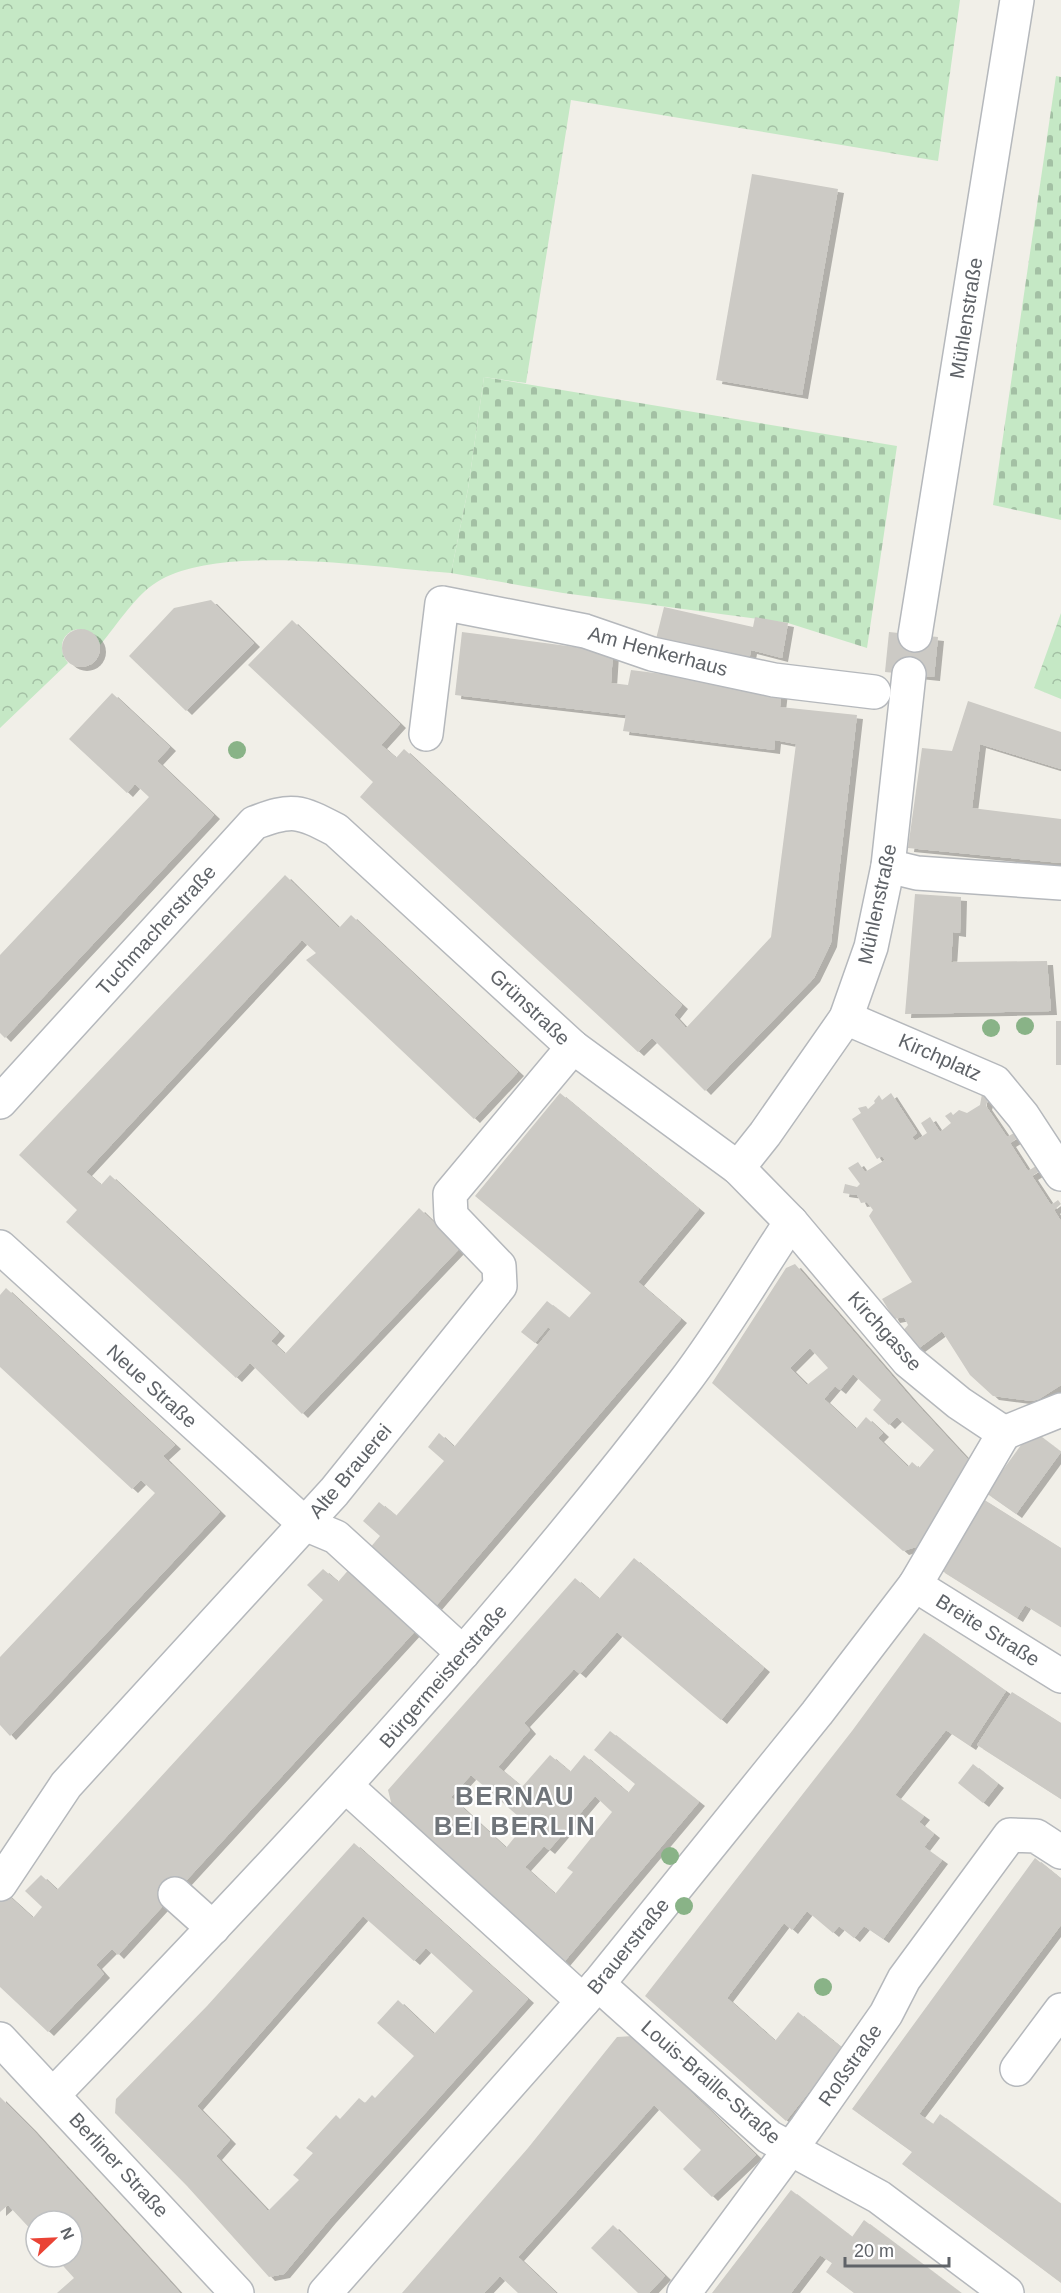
<svg xmlns="http://www.w3.org/2000/svg" width="1061" height="2293" viewBox="0 0 1061 2293" font-family="Arial,sans-serif">
<style>
.forest{fill:url(#forest-crowns)}
.cemetery{fill:url(#cemetery-stones)}
.building{fill:#cccac5;fill-rule:evenodd;filter:url(#shadow)}
.lines{fill:none;stroke-linecap:round;stroke-linejoin:round}
.minor-casing{stroke:#b5b8bc;stroke-width:36}
.minor{stroke:#fff;stroke-width:33}
.tree{fill:#89b387}
.labels{text-anchor:middle;stroke-width:4.5;stroke-linejoin:round;paint-order:stroke}
.street-label{font-size:20px;fill:#5f6368;stroke:#fff}
.district-label{font-size:26px;font-weight:bold;letter-spacing:1.5px;fill:#70757a;stroke:#fff}
</style>
<defs>
<pattern id="forest-crowns" width="20" height="18" patternUnits="userSpaceOnUse" patternTransform="scale(1.5)"><rect width="20" height="18" fill="#c5e8c5"/><path d="M2 6a3 3 0 1 1 6 0M12 15a3 3 0 1 1 6 0" fill="none" stroke="#a3c0a4"/></pattern>
<pattern id="cemetery-stones" width="16" height="16" patternUnits="userSpaceOnUse" patternTransform="scale(1.5)"><rect width="16" height="16" fill="#c5e8c5"/><path d="M2 7V4a2 2 0 0 1 4 0v3zM10 15v-3a2 2 0 0 1 4 0v3z" fill="#a3c0a4"/></pattern>
<filter id="shadow"><feDropShadow dx="6" dy="4" stdDeviation="0" flood-color="#0004"/></filter>
</defs>
<rect width="100%" height="100%" fill="#f1efe8"/>
<g class="forest">
<path d="M0,0h960l-22,161 -367,-61 -45,283 -42,-6 -16,112 -17,84c-75,-5 -223,-29 -289,6 -25,13 -44,45 -62,66 -14,-32 -53,-10 -32,18l-68,65z"/>
<polygon points="1061,613 1061,699 1034,688"/>
</g>
<g class="cemetery">
<polygon points="1056,76 1061,77 1061,520 993,505"/>
<polygon points="484,377 897,446 867,648 788,623 563,593 451,573 468,489"/>
</g>
<g class="building">
<polygon points="752,174 838,189 802,395 716,380"/>
<polygon points="211,600 254,643 186,711 129,656 174,608"/>
<polygon points="664,607 753,627 755,617 788,623 782,658 751,650 749,661 656,639"/>
<polygon points="292,620 400,724 381,745 396,758 404,749 682,1005 674,1015 686,1028 771,937 796,744 775,740 774,750 623,731 626,715 455,695 462,632 613,652 611,683 628,685 631,670 782,689 780,707 857,715 831,943 814,978 705,1091 652,1038 638,1052 360,797 373,782 248,665"/>
<circle cx="81" cy="648" r="19"/>
<polygon points="889,632 938,637 934,677 885,672"/>
<polygon points="112,693 170,747 157,761 214,815 5,1038 0,1033 0,955 149,797 135,784 127,793 69,739"/>
<polygon points="968,701 1061,732 1061,769 980,744 972,808 1061,819 1061,863 908,848 922,748 952,751"/>
<polygon points="285,875 339,928 351,915 518,1072 474,1119 306,960 316,953 302,940 86,1172 101,1185 110,1175 279,1332 271,1341 285,1354 419,1208 460,1248 302,1414 250,1363 236,1378 66,1222 77,1210 19,1155"/>
<polygon points="915,894 961,897 960,933 953,932 951,962 1047,961 1051,1011 905,1014"/>
<rect x="1056" y="1021" width="5" height="44"/>
<polygon points="560,1093 699,1209 638,1282 681,1319 435,1607 369,1549 380,1536 363,1521 379,1502 396,1516 444,1461 428,1447 439,1433 454,1447 551,1329 548,1327 535,1343 521,1332 547,1301 569,1318 591,1293 475,1196"/>
<polygon points="891,1093 917,1133 912,1137 915,1141 927,1133 921,1123 930,1117 940,1132 951,1123 945,1116 951,1112 953,1115 959,1110 967,1113 980,1105 982,1094 989,1096 986,1106 1007,1137 1014,1133 1018,1138 1010,1143 1028,1171 1036,1166 1040,1171 1032,1176 1051,1205 1058,1200 1061,1204 1054,1210 1061,1221 1061,1385 1039,1399 1032,1401 993,1396 970,1375 942,1331 915,1351 902,1332 908,1325 904,1317 894,1319 882,1299 912,1282 872,1221 869,1216 873,1210 867,1202 861,1203 857,1195 843,1193 845,1184 857,1187 860,1184 848,1168 858,1162 865,1172 885,1160 882,1156 877,1159 852,1119 861,1113 858,1108 866,1106 868,1109 875,1103 874,1101 879,1095 882,1100"/>
<path d="M795,1264l117,135 61,66 -57,82 -13,4 -191,-168 74,-115zM810,1348l18,20 -21,17 -17,-17zM853,1374l28,26 -8,10 16,15 8,-8 37,33 -15,18 -7,-6 -4,5 -30,-29 5,-5 -17,-16 -10,12 -32,-30 11,-13 5,4z"/>
<polygon points="6,1288 175,1445 163,1456 220,1512 10,1736 0,1725 0,1657 155,1493 141,1480 132,1489 0,1367 0,1295"/>
<polygon points="1032,1430 1061,1452 1016,1514 986,1493"/>
<polygon points="983,1499 1061,1548 1061,1627 1025,1605 1017,1618 939,1569"/>
<path d="M634,1558l130,110 -43,52 -104,-88 -37,42 -6,-5 -50,54 6,7 -32,37 24,20 28,-32 20,17 14,-17 44,38 7,-9 -41,-34 16,-19 89,71 -135,160 -172,-156 -4,-16 187,-212 24,21zM471,1775l55,48 -20,25 -55,-51zM595,1796l17,16 -45,56 6,4 -18,22 -30,-27 19,-21 5,4z"/>
<polygon points="351,1567 417,1629 118,1955 112,1949 96,1965 104,1974 48,2032 0,1987 0,1888 33,1918 42,1907 25,1891 41,1875 57,1890 323,1600 307,1585 323,1569 338,1582"/>
<polygon points="924,1633 1006,1691 970,1746 946,1730 895,1795 924,1816 919,1822 934,1834 924,1847 942,1860 883,1939 864,1926 854,1938 839,1926 833,1933 807,1911 792,1930 784,1923 727,1998 775,2041 798,2012 843,2049 786,2121 645,1996 852,1731"/>
<polygon points="1012,1692 1061,1723 1061,1799 977,1745"/>
<polygon points="973,1764 998,1784 983,1803 958,1783"/>
<path d="M354,1843l174,156 -198,220 -46,55 -15,3 -82,-91 -72,-73 1,-14 91,-93zM363,1916l51,45 12,-13 47,43 -39,43 -36,-34 -21,23 37,33 -39,42 -3,-3 -7,8 -6,-5 -19,21 -4,-4 -30,33 7,5 -20,22 6,5 -31,31 -52,-55 14,-16 -33,-34z"/>
<polygon points="1035,1858 1061,1879 1061,1925 919,2114 933,2124 940,2114 1061,2204 1061,2283 902,2164 912,2152 852,2109"/>
<polygon points="633,2036 756,2155 712,2197 683,2169 701,2150 654,2105 518,2257 556,2293 518,2293 500,2276 484,2293 402,2293 528,2148 617,2037"/>
<polygon points="0,2097 31,2128 180,2293 57,2293 74,2278 55,2257 72,2257 72,2221 36,2221 36,2235 8,2205 0,2212"/>
<polygon points="791,2190 852,2237 864,2220 961,2293 854,2293 826,2272 832,2263 820,2255 791,2293 712,2293"/>
<polygon points="613,2225 665,2276 649,2293 638,2293 591,2248"/>
</g>
<g class="lines">
<g class="minor-casing">
<g id="minor">
<polyline points="915,635 1017,0"/>
<polyline points="426,734 442,603 585,631 652,654 774,680 874,692"/>
<polyline points="888,866 917,873 1061,883"/>
<polyline points="846,1018 995,1082 1023,1116 1061,1174"/>
<path d="M0,1102l254,-279c39,-15 45,-12 82,7l237,217 165,121 53,54 117,139 51,42 45,30"/>
<polyline points="738,1168 765,1134 846,1018 871,947 888,866 909,674"/>
<polyline points="0,1247 305,1524 336,1537 463,1653"/>
<polyline points="1004,1433 1061,1410"/>
<polyline points="915,1585 1061,1676"/>
<polyline points="347,1787 583,2001"/>
<polyline points="0,1884 66,1785 334,1492 500,1286 499,1266 451,1216 450,1194 573,1047"/>
<polyline points="175,1894 213,1928"/>
<polyline points="598,1984 769,2137 879,2197 1007,2293"/>
<polyline points="0,2039 237,2293"/>
<polyline points="1017,2069 1061,2010"/>
<path d="M53,2095c220,-228 437,-458 629,-710 40,-52 73,-109 109,-163"/>
<polyline points="325,2293 598,1984 817,1713 915,1585 1004,1433"/>
<polyline points="684,2293 806,2128 886,2014 904,1979 1010,1835 1036,1836 1061,1852"/>
</g>
</g>
<use href="#minor" class="minor"/>
</g>
<g class="tree">
<circle cx="237" cy="750" r="9"/>
<circle cx="1025" cy="1026" r="9"/>
<circle cx="991" cy="1028" r="9"/>
<circle cx="670" cy="1856" r="9"/>
<circle cx="684" cy="1906" r="9"/>
<circle cx="823" cy="1987" r="9"/>
</g>
<g class="labels">
<g class="street-label">
<text transform="translate(966 318) rotate(-81)" y="7">Mühlenstraße</text>
<text transform="translate(658 651) rotate(15)" y="7">Am Henkerhaus</text>
<text transform="translate(877 904) rotate(-78)" y="7">Mühlenstraße</text>
<text transform="translate(156 930) rotate(-48)" y="7">Tuchmacherstraße</text>
<text transform="translate(530 1007) rotate(43)" y="7">Grünstraße</text>
<text transform="translate(940 1057) rotate(24)" y="7">Kirchplatz</text>
<text transform="translate(885 1331) rotate(48)" y="7">Kirchgasse</text>
<text transform="translate(152 1386) rotate(42)" y="7">Neue Straße</text>
<text transform="translate(350 1471) rotate(-50)" y="7">Alte Brauerei</text>
<text transform="translate(988 1630) rotate(32)" y="7">Breite Straße</text>
<text transform="translate(443 1676) rotate(-49)" y="7">Bürgermeisterstraße</text>
<text transform="translate(628 1946) rotate(-51)" y="7">Brauerstraße</text>
<text transform="translate(850 2065) rotate(-55)" y="7">Roßstraße</text>
<text transform="translate(711 2082) rotate(41)" y="7">Louis-Braille-Straße</text>
<text transform="translate(119 2165) rotate(47)" y="7">Berliner Straße</text>
</g>
<g class="district-label">
<text x="515" y="1805">BERNAU<tspan x="515" dy="30">BEI BERLIN</tspan></text>
</g>
</g>
<g transform="translate(54 2239) rotate(67)"><circle r="28" fill="#ffffff" stroke="#bfc1c3" stroke-width="1.5"/>
<path d="M0-4.5L10 22L0 15L-10 22Z" fill="#ea4335"/>
<text y="-9" font-size="16" font-weight="bold" text-anchor="middle" fill="#5f6368">N</text>
</g>
<path d="M845 2257v9h104v-9" fill="none" stroke="#5f6368" stroke-width="3"/>
<text x="854" y="2257" font-size="18" fill="#5f6368" stroke="#ffffff" stroke-width="4.5" paint-order="stroke">20 m</text>
</svg>
